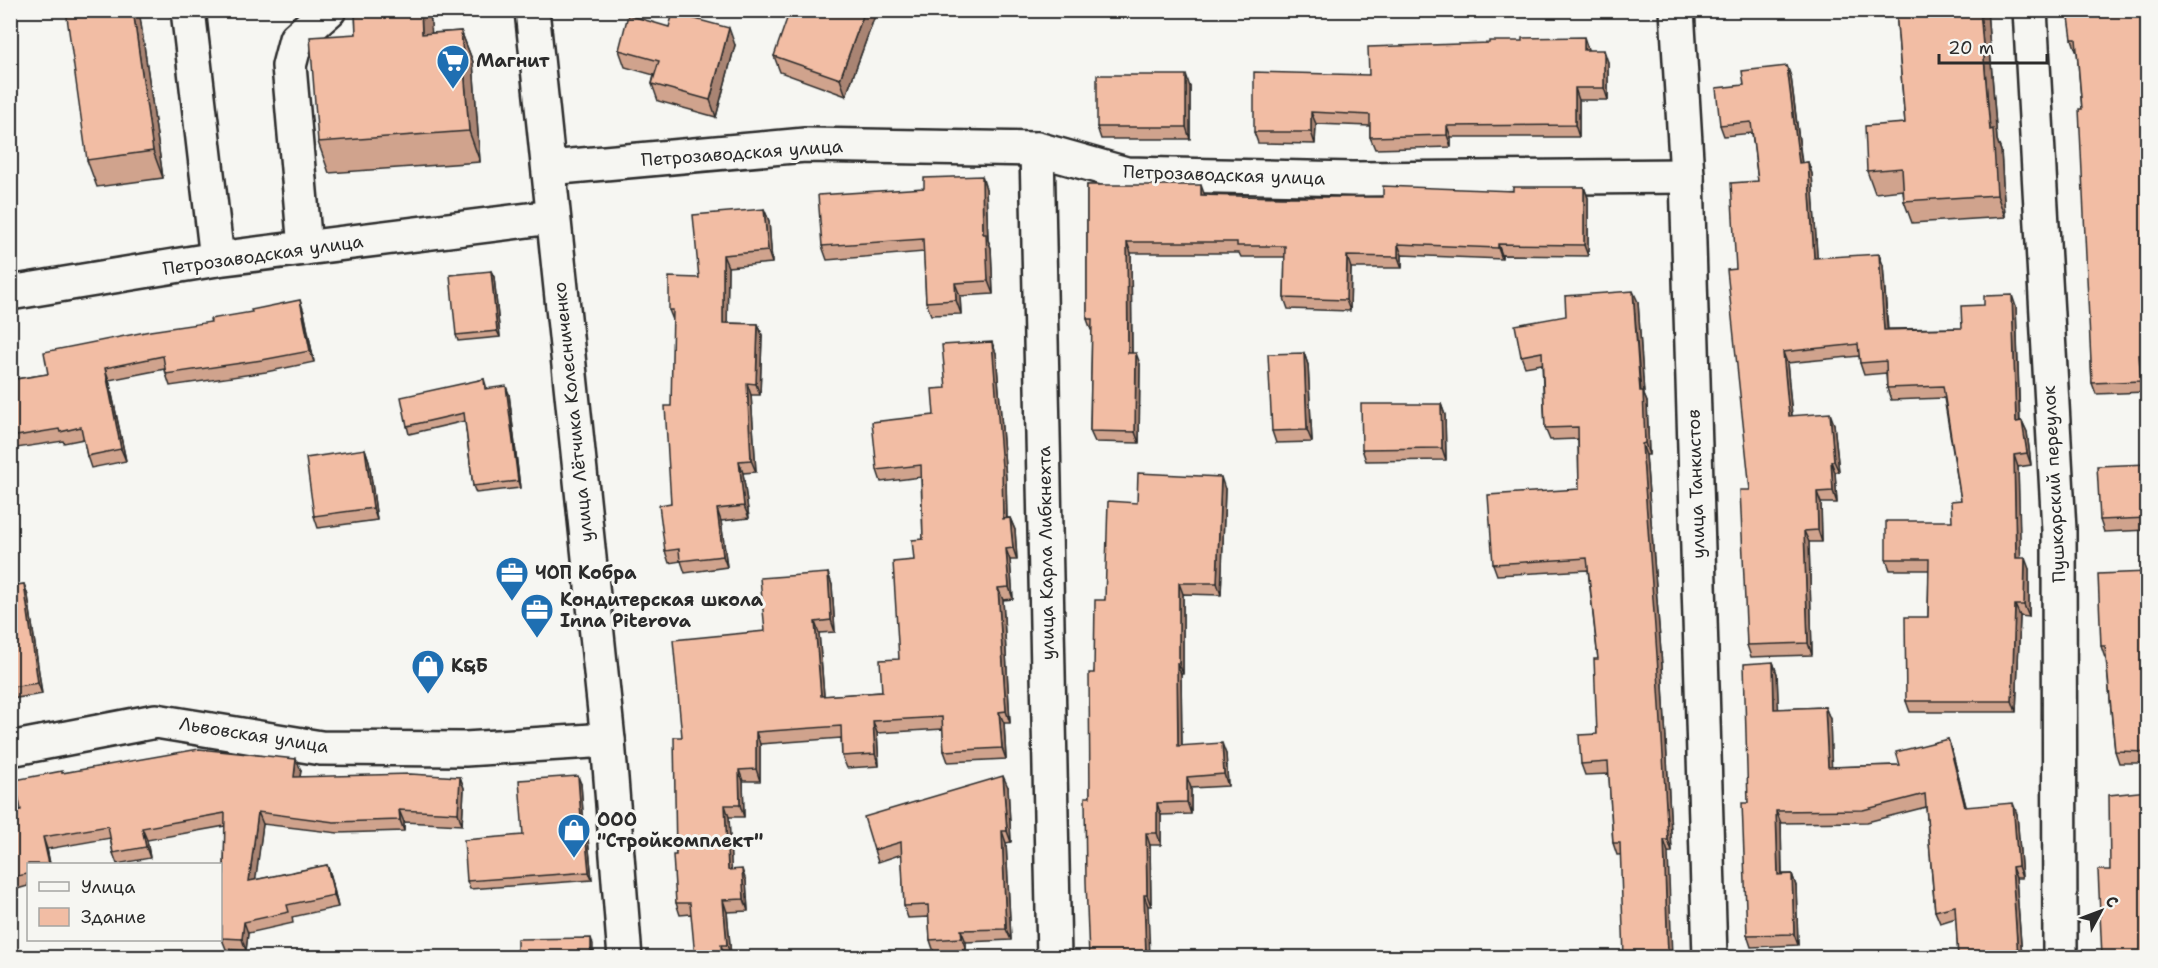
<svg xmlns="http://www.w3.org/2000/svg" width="2158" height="968" viewBox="0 0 2158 968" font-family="'Shantell Sans',sans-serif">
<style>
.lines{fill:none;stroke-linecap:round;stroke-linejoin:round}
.minor-casing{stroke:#2b2b2b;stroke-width:38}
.minor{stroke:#f6f6f2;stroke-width:33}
.wall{fill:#d0a38d;stroke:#2b2b2b;stroke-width:1.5}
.shaded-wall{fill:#a98473;stroke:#2b2b2b;stroke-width:1.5}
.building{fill:#f2bda4;stroke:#2b2b2b;stroke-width:1.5}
.labels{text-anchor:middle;stroke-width:6;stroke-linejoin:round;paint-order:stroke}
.poi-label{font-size:18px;font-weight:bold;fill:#2b2b2b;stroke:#f6f6f2;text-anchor:start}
.street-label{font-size:18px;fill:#2b2b2b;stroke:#f6f6f2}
</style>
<rect width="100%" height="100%" fill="#f6f6f2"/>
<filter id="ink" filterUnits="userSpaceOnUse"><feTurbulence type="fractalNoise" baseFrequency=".0167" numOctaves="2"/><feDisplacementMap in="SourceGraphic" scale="12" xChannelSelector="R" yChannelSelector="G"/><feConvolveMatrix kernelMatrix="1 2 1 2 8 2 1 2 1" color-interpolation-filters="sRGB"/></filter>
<g filter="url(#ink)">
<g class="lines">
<g class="minor-casing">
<g id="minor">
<polyline points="188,10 217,259"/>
<polyline points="532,10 608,740 625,958"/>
<polyline points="1677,10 1687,176 1710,958"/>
<polyline points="2030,10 2059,530 2060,958"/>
<polyline points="1037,149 1054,958"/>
<polyline points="549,168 805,145 1037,149 1126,174 1353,179 1687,176"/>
<polyline points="305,248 289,66 296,39 329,10"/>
<polyline points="10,293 217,259 552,217"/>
<polyline points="10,749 156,721 321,748 465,749 608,740"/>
</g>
</g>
<use href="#minor" class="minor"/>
</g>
<g class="wall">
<polygon points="139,10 163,178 97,187 87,160"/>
<polygon points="355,10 430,10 431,33 461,31 473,62 480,162 329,173 318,142 356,34"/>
<polygon points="877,10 846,96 780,72 774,56"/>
<polygon points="1896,10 1987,10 1997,140 2001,151 2005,217 1912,223 1904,201 1903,190 1875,193 1867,171 1905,123"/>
<polygon points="2148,10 2148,366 2144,366 2145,392 2096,394 2092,383 2082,109 2077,51 2076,51 2072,39"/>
<polygon points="735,45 716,117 658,101 652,84 654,75 625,67 619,50"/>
<polygon points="1588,50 1608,62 1608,100 1579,100 1579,137 1451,137 1451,147 1375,149 1370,137 1370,126 1316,124 1315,144 1258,143 1254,132 1369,75"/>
<polygon points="1787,66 1791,77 1802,163 1808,162 1812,174 1817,258 1883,265 1888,329 1962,328 2016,307 2020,421 2022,421 2027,432 2031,465 2018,467 2020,558 2029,569 2029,617 2020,616 2016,712 1910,712 1906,701 1928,617 1929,570 1890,570 1886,559 1952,521 1961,500 1944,398 1891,400 1887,388 1886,373 1864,375 1860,363 1859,356 1787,363 1792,416 1834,424 1839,472 1835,472 1837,503 1821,503 1822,542 1809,542 1812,655 1751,657 1747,645 1750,490 1736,269 1758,181 1752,133 1724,136 1720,125 1744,85"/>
<polygon points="1190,87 1190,139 1101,139 1097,127"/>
<polygon points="1087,185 1205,196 1281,197 1383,197 1584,187 1588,198 1588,256 1502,255 1502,259 1402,255 1402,268 1351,268 1350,311 1288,309 1284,298 1285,257 1241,257 1239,253 1131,253 1132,353 1140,364 1139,443 1095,442 1090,431 1092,330 1091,330 1087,319"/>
<polygon points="986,189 988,240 991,248 993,294 960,296 961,314 931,315 926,302 924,252 827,260 822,246"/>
<polygon points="764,209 769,221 772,263 728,267 727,323 758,324 762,335 760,395 751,395 756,472 743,473 749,518 721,521 727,567 685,573 681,561 669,563 665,551 671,503 673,320 669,310"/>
<polygon points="491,271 494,277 500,337 458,341 456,335"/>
<polygon points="1638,302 1644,395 1647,402 1649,455 1646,455 1662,666 1672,852 1617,855 1613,843 1609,774 1585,775 1581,764 1597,734 1598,659 1588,570 1497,575 1493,564 1579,489 1578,439 1550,440 1545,428 1542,364 1525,367 1521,356"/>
<polygon points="304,312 314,362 266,372 170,386 166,374 165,369 109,380 126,461 91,468 87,456 84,439 64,443 63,441 10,449 10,380 48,374 211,322"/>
<polygon points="996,353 1006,479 1007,518 1010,518 1015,530 1017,560 1010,560 1013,599 1003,600 1010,723 1004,723 1006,759 948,762 944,751 943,729 877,733 879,766 847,768 842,756 841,738 760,744 760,781 743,781 744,817 729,817 731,870 746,881 748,911 727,912 731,956 725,957 691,914 680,915 676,903 676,855 682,737 765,631 828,573 832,585 835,632 819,633 824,696 882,692 899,659 914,560 923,539 921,477 881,482 877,470 934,415 946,388"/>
<polygon points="1304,353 1308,365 1312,442 1276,443 1272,431"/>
<polygon points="484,379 487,389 509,394 520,488 476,493 473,486 465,421 409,434 407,426"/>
<polygon points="1441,404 1445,415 1446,460 1366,461 1362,449"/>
<polygon points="365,449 369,461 377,520 318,528 314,516"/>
<polygon points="2148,464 2148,530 2104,532 2100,520"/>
<polygon points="1225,489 1221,595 1183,594 1183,674 1181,674 1182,746 1226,754 1228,786 1191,788 1191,814 1161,815 1161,845 1150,845 1151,906 1148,906 1089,957 1090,797 1094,673 1105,600 1137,503"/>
<polygon points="2148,572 2148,763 2119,763 2115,751 2106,658 2105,658 2101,646"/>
<polygon points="24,584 28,596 42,694 10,699 10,586"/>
<polygon points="1773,662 1777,674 1778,709 1825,707 1830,719 1831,767 1900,765 1948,739 1952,751 1966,807 2017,814 2022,878 2016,878 2022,957 1958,957 1956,918 1940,923 1935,911 1926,807 1867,822 1781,823 1782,874 1792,874 1796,886 1798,945 1751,947 1747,935 1748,803"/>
<polygon points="301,770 300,777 460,777 464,788 462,825 404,822 404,831 338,833 263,824 255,880 327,865 331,876 338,907 292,917 293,923 248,933 246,951 226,949 220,934 220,874 224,874 225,826 147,840 150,858 117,864 113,853 110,838 47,849 50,864 28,864 28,886 17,889 12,877 21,810 63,773"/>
<polygon points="581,784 584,831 585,831 588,839 592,880 470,889 467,881 523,835"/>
<polygon points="1008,787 1011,842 1006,843 1011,940 966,942 966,950 934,952 930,940 929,917 908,918 904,906 902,854 878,862 874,850"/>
<polygon points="2148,791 2148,957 2110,870"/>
</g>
<g class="shaded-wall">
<polygon points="133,10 139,10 163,178 153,151"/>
<polygon points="421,10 430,10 434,65 422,34"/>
<polygon points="865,10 877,10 846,96 840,79"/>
<polygon points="1980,10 1987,10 1997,140 2001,151 2005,217 1997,195 1990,130"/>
<polygon points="729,28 735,45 716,117 710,100"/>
<polygon points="461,31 473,62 480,162 469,131"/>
<polygon points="1584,37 1588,49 1588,62 1584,50"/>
<polygon points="1604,50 1608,62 1608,100 1604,88"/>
<polygon points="1787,66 1791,77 1803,174 1799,163"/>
<polygon points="1186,75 1190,87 1190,139 1186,127"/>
<polygon points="1575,88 1579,100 1579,137 1575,125"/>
<polygon points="1311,112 1316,124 1315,144 1311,132"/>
<polygon points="1447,126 1451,137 1451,147 1447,135"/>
<polygon points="1808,162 1812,174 1818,270 1814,258"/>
<polygon points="982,176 986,189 988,240 991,248 993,294 988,281 983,234"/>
<polygon points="1201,185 1205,196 1201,195"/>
<polygon points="1584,187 1588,198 1588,256 1584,245"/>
<polygon points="764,209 769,221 772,263 768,251"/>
<polygon points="1127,242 1131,253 1132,364 1128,353"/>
<polygon points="1398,244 1402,255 1402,268 1398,257"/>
<polygon points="1498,244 1502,255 1502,259 1498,248"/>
<polygon points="1879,254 1883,265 1888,341 1884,330"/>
<polygon points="723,255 728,267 727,334 723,323"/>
<polygon points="1347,256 1351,268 1350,311 1346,300"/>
<polygon points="491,271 494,277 500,337 497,331"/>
<polygon points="955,283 960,296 961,314 956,300"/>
<polygon points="1633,291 1638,302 1644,395 1647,402 1649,455 1645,443"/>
<polygon points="2012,295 2016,307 2020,433 2016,422"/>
<polygon points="300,300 304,312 314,362 310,351"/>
<polygon points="758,324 762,335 760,395 756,384"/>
<polygon points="992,342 996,353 1006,479 1007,530 1003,519"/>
<polygon points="1783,352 1787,363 1793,428 1789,416"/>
<polygon points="1136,353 1140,364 1139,443 1135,432"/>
<polygon points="1304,353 1308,365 1312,442 1307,430"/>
<polygon points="2139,355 2144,366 2145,392 2141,381"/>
<polygon points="105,368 109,380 126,461 121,449"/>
<polygon points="747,383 751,395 756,472 751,460"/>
<polygon points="506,386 509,394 520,488 518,481"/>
<polygon points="1441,404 1445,415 1446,460 1442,448"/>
<polygon points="1830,413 1834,424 1839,472 1834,461"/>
<polygon points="2022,421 2027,432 2031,465 2027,453"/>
<polygon points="1642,444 1646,455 1662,666 1672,852 1668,840"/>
<polygon points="365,449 369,461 377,520 373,508"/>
<polygon points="2014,455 2018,467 2021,569 2016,558"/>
<polygon points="739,461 743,473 749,518 744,506"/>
<polygon points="1831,461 1835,472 1837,503 1833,491"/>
<polygon points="1221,477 1225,489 1221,595 1217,583"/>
<polygon points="1817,492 1821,503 1822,542 1818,530"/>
<polygon points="717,509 721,521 727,567 723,556"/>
<polygon points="1010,518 1015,530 1017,560 1013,548"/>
<polygon points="1804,531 1809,542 1812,655 1808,643"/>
<polygon points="1006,549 1010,560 1013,599 1009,587"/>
<polygon points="2025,558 2029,569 2029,617 2024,605"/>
<polygon points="828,573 832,585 835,632 831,620"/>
<polygon points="1179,583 1183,594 1183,674 1179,663"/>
<polygon points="24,584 28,596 42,694 38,683"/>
<polygon points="998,588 1003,600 1010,723 1006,711"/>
<polygon points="2015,605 2020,616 2016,712 2012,701"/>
<polygon points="815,622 819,633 825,708 821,696"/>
<polygon points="1773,662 1777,674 1779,721 1774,709"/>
<polygon points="1177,663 1181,674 1182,758 1178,746"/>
<polygon points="1825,707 1830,719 1832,779 1828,767"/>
<polygon points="999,712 1004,723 1006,759 1002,748"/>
<polygon points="873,721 877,733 879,766 875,754"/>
<polygon points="756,732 760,744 760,781 756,769"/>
<polygon points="1948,739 1952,751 1969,818 1965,807"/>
<polygon points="1222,743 1226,754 1228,786 1224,774"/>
<polygon points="296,759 301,770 298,788 294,777"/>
<polygon points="739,770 743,781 744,817 740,805"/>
<polygon points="578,776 581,784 585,839 582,831"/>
<polygon points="1003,776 1008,787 1011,842 1007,831"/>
<polygon points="460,777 464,788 462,825 458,813"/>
<polygon points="1187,777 1191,788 1191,814 1187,802"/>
<polygon points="1157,803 1161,815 1161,845 1157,833"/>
<polygon points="2013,803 2017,814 2022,878 2018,866"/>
<polygon points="725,805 729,817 732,882 728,870"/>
<polygon points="399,810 404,822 404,831 400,820"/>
<polygon points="1776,811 1781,823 1782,886 1778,875"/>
<polygon points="258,812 263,824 254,892 249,881"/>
<polygon points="142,828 147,840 150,858 146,847"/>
<polygon points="585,831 588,839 592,880 589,872"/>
<polygon points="1002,831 1006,843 1011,940 1006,929"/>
<polygon points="1146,833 1150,845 1151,906 1147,895"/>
<polygon points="43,837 47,849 50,864 49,864"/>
<polygon points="1664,840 1668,852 1672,957 1668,957"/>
<polygon points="2144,848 2148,858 2148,910"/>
<polygon points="327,865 331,876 338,907 334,895"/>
<polygon points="2012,867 2016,878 2022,957 2018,957"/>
<polygon points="742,869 746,881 748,911 744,899"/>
<polygon points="1792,874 1796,886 1798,945 1794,934"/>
<polygon points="1144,895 1148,906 1150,957 1146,957"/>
<polygon points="723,900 727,912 731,956 727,945"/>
<polygon points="244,922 248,933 246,951 242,939"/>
<polygon points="961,930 966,942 966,950 962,938"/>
<polygon points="591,938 593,944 593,957 591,957"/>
<polygon points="721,945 725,957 722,957"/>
</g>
<g class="building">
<polygon points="66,10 133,10 153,151 87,160"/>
<polygon points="355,10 421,10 422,34 461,31 469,131 318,142 310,37 356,34"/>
<polygon points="790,10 865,10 840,79 774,56"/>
<polygon points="1896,10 1980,10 1990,130 1993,129 1997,195 1904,201 1902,168 1867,171 1865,126 1905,123"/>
<polygon points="2068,10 2148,10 2148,354 2139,355 2141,381 2092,383 2079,109 2082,109 2076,39 2072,39"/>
<polygon points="673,13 729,28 710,100 652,84 659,61 619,50 628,15 669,27"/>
<polygon points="1584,37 1584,50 1604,50 1604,88 1575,88 1575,125 1447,126 1447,135 1370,137 1370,115 1311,112 1311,132 1254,132 1254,72 1369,75 1368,47 1489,43 1489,41 1522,41 1522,38"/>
<polygon points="1787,66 1799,163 1808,162 1814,258 1879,254 1884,330 1962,328 1961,306 1984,305 1984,296 2012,295 2016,422 2022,421 2027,453 2014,455 2016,558 2025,558 2024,605 2015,605 2012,701 1906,701 1905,617 1928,617 1929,559 1886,559 1886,521 1952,521 1951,501 1961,500 1943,386 1887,388 1886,361 1860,363 1858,344 1783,352 1789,416 1830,413 1834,461 1831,461 1833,491 1817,492 1818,530 1804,531 1808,643 1747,645 1740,490 1750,490 1727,270 1736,269 1731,183 1758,181 1751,122 1720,125 1716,88 1744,85 1742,71"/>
<rect x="1097" y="75" width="89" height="52"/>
<polygon points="982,176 983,234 986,234 988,281 955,283 956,300 926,302 923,239 822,246 818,195 924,188 924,178"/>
<polygon points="1087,185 1201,185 1201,195 1281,197 1383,197 1383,186 1513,191 1513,187 1584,187 1584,245 1498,244 1498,248 1398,244 1398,257 1347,256 1346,300 1284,298 1285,246 1237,246 1237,242 1127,242 1128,353 1136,353 1135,432 1090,431 1092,319 1087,319"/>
<polygon points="764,209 768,251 723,255 723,323 758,324 756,384 747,383 751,460 739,461 744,506 717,509 723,556 680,561 679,549 665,551 659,505 671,503 665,406 671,406 673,310 669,310 669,277 699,278 693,215"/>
<polygon points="491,271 497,331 456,335 450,275"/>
<polygon points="1633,291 1640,391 1643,391 1645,443 1642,444 1657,655 1668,840 1664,840 1668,957 1624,957 1620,843 1613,843 1608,762 1581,764 1579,735 1597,734 1594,659 1598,659 1587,558 1493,564 1488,495 1579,489 1578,427 1545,428 1542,352 1521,356 1515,325 1566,316 1565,296"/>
<polygon points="300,300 310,351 262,360 166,374 163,356 105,368 121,449 87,456 81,427 60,432 59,429 10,437 10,380 48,374 44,352 150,331 211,322 210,319 252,312 251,310"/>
<polygon points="992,342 1002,467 1003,519 1010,518 1013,548 1006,549 1009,587 998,588 1006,711 999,712 1002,748 944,751 942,717 873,721 875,754 842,756 841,726 756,732 756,769 739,770 740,805 725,805 728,870 742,869 744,899 723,900 727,945 721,945 722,957 695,957 690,903 676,903 673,855 676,855 674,737 682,737 673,640 765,631 760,578 828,573 831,620 815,622 821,696 882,692 880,660 899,659 893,562 914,560 912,540 923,539 921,465 877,470 872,422 934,415 932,389 946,388 942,345"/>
<polygon points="1304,353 1307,430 1272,431 1268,354"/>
<polygon points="484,379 485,389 506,386 518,481 473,486 464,413 407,426 401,397"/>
<polygon points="1361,404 1441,404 1442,448 1362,449"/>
<polygon points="365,449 373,508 314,516 306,458"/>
<polygon points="2148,464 2148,518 2100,520 2097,466"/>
<polygon points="1138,473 1221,477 1217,583 1179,583 1179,663 1177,663 1178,746 1222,743 1224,774 1187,777 1187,802 1157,803 1157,833 1146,833 1147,895 1144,895 1146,957 1172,957 1089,957 1086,882 1085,797 1090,797 1089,673 1094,673 1095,600 1105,600 1108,501 1137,503"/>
<polygon points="2148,572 2148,752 2115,751 2105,646 2101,646 2098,574"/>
<polygon points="24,584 38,683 10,687 10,586"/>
<polygon points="1773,662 1774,709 1825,707 1828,767 1900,765 1896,752 1948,739 1965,807 2013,803 2018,866 2012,867 2018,957 1958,957 1955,906 1935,911 1925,794 1863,810 1776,811 1778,875 1792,874 1794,934 1747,935 1742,803 1748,803 1744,664"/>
<polygon points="199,749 296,759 294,777 410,774 460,777 458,813 399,810 400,820 334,822 258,812 249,881 327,865 334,895 287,905 289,912 244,922 242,939 222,938 222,926 220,927 220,874 224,874 225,813 142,828 146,847 113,853 108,826 43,837 49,864 28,864 28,874 12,877 10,868 10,812 21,810 15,780 62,771 62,773"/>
<polygon points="578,776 582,831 585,831 589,872 467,881 464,840 523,835 519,780"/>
<polygon points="1003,776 1007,831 1002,831 1006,929 961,930 962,938 930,940 928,905 904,906 901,842 874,850 864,817"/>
<polygon points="2148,791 2148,848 2144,848 2148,910 2148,957 2102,957 2098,870 2110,870 2109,795"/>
<polygon points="591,938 591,957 517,957 517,939"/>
</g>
</g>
<defs>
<g id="supermarket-pin" transform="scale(1.725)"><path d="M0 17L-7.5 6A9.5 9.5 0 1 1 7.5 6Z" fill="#1f6fb2" stroke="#f6f6f2"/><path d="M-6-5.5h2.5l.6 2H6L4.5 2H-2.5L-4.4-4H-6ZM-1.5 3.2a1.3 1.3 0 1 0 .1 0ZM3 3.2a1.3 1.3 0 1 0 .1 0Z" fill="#fff"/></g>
<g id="office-pin" transform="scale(1.725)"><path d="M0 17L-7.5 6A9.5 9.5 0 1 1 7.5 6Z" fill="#1f6fb2" stroke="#f6f6f2"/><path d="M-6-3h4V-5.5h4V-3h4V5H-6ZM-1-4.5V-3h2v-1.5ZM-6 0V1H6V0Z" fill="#fff"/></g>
<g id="shop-pin" transform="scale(1.725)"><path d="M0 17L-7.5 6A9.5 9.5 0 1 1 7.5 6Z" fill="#1f6fb2" stroke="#f6f6f2"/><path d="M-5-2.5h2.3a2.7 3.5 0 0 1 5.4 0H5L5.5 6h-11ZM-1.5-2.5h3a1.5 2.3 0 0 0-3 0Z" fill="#fff"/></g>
</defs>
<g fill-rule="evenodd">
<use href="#supermarket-pin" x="453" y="61"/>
<use href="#office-pin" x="512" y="573"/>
<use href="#office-pin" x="537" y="610"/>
<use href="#shop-pin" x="428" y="666"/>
<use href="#shop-pin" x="574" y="830"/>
</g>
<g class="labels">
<g class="poi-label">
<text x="476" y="67">Магнит</text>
<text x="535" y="579">ЧОП Кобра</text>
<text x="560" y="606">Кондитерская школа<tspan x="560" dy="21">Inna Piterova</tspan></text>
<text x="451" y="672">К&amp;Б</text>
<text x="597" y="826">ООО<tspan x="597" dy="21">"Стройкомплект"</tspan></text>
</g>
<g class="street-label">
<text transform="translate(742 153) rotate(-4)" y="6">Петрозаводская улица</text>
<text transform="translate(1224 175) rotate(2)" y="6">Петрозаводская улица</text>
<text transform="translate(263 255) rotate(-8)" y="6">Петрозаводская улица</text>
<text transform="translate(573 412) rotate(-96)" y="6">улица Лётчика Колесниченко</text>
<text transform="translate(1696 484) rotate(-92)" y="6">улица Танкистов</text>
<text transform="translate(2054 484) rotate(-93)" y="6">Пушкарский переулок</text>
<text transform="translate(1046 553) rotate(-91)" y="6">улица Карла Либкнехта</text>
<text transform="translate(254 735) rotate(9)" y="6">Львовская улица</text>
</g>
</g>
<rect width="2158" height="968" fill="none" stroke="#f6f6f2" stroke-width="36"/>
<rect x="18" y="18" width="2122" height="932" fill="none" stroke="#2b2b2b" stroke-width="2" filter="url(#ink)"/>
<rect x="27" y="863" width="195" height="78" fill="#f6f6f2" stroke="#a5a5a2" stroke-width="1.5"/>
<rect x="39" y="882" width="30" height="9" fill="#f6f6f2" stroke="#a5a5a2" stroke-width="1.5"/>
<text x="81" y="893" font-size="18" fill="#2b2b2b">Улица</text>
<rect x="39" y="908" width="30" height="18" fill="#f2bda4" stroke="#a5a5a2" stroke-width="1.5"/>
<text x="81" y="923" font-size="18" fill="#2b2b2b">Здание</text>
<g transform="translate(2101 911) rotate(49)" stroke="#f6f6f2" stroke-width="4.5" paint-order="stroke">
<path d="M0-4.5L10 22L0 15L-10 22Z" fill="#2b2b2b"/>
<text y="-9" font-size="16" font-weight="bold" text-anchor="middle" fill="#2b2b2b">С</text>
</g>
<path d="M1939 54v9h108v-9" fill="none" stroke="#2b2b2b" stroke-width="3"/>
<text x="1948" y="54" font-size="18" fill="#2b2b2b" stroke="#f6f6f2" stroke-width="4.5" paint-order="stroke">20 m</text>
</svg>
